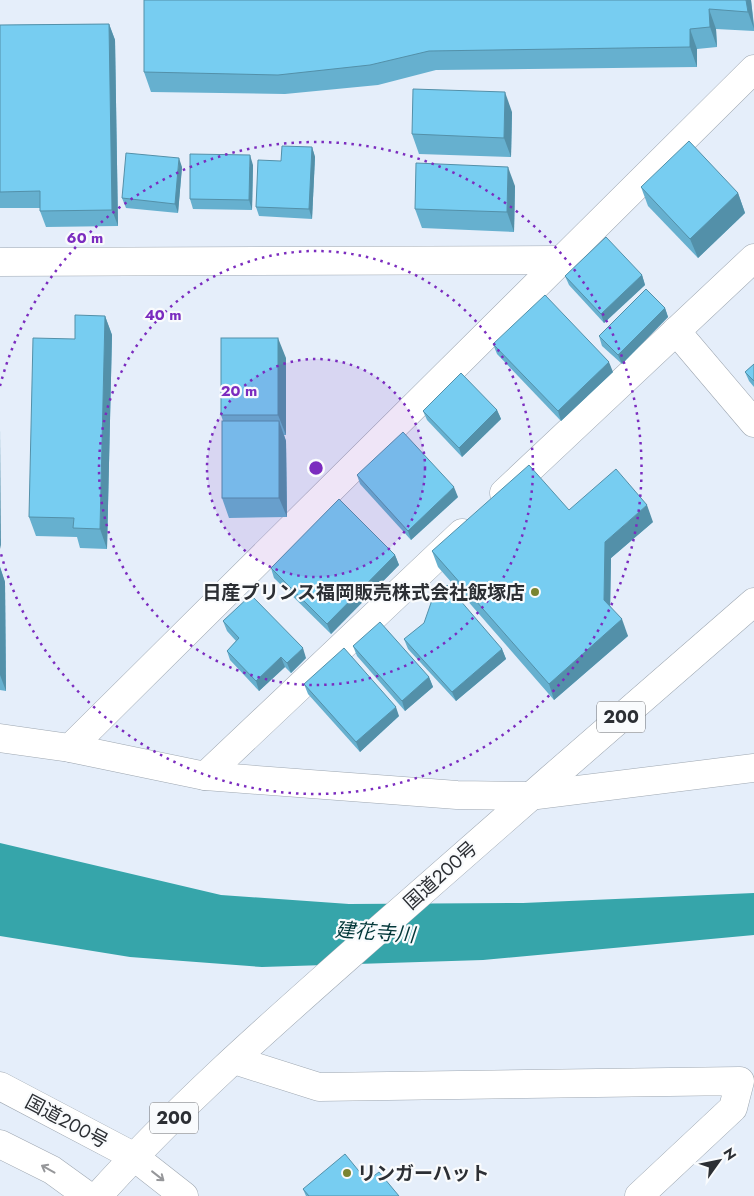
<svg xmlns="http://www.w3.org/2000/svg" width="754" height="1196" viewBox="0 0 754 1196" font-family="Jost,'Noto Sans JP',sans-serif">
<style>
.water{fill:#36a5aa}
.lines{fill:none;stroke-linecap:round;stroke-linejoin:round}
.minor-casing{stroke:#9ea7b1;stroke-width:29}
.highway-casing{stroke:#9ea7b1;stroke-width:29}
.minor{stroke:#fff;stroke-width:28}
.highway{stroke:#fff;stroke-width:28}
.wall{fill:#66b0cf}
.shaded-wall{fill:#5390a9}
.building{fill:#77cdf1;stroke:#5390a9}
.oneway{stroke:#96979a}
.ring{fill:none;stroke:#7b2cbf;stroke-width:2.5;stroke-dasharray:2.5 5}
.poi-dot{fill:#7a8532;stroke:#f9fbfd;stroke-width:2}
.labels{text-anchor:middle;stroke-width:4.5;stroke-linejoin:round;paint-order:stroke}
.shield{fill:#f9fbfd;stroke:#6a6c70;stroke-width:1}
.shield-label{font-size:18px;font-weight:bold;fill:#2c2f34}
.poi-label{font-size:19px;font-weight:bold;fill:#2c2f34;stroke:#f9fbfd;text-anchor:end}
.street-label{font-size:19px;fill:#2c2f34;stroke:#f9fbfd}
.water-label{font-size:20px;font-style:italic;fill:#013638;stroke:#f9fbfd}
.centre{fill:#7b2cbf;stroke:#f9fbfd;stroke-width:2.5}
.ring-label{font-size:15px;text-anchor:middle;font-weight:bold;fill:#7b2cbf;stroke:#f9fbfd;stroke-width:4.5;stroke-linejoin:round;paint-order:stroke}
</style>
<rect width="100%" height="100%" fill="#e5eefa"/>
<polygon class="water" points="0,843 221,895 349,904 523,903 754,893 754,935 483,960 262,967 130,957 0,936"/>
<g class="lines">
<g class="minor-casing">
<g id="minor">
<polyline points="0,262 560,260"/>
<polyline points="676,331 754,423"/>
<polyline points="504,493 754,258"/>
<polyline points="0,738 70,748 205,776 457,795 529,796 754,768"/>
<polyline points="70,748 754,69"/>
<polyline points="205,776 462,533"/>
<polyline points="234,1060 319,1087 740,1081 733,1108 639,1196"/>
</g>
</g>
<g class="highway-casing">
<g id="highway">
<polyline points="0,1086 133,1156 184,1196"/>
<polyline points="0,1144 52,1170 88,1196"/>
<path d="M98,1196c85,-95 182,-179 277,-263 126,-111 252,-221 379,-331"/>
</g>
</g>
<use href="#minor" class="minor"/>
<use href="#highway" class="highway"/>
</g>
<g class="wall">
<polygon points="751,0 754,25 754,31 716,29 717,47 697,49 697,67 436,70 378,85 285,94 151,92 144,72"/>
<polygon points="109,24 115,40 118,226 46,227 40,211 40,208 0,208 0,25"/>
<polygon points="512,112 511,157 419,154 412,134"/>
<polygon points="312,147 315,157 312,219 259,216 256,207 281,161"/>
<polygon points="253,165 252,210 193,209 190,199"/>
<polygon points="182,167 178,213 126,208 122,198"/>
<polygon points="515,186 514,232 422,228 415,209"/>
<polygon points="641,187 738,193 745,213 698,258 648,206"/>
<polygon points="642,275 645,285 604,323 569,285 565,276"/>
<polygon points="665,308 668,317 622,364 602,346 599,336"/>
<polygon points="105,316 112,335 107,549 80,548 77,537 36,536 29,517 75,339"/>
<polygon points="493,344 613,372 561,421 497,354"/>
<polygon points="286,358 286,435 284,435 286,441 287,517 229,518 222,498 223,421 221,415"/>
<polygon points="754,364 754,387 749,381 745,372"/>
<polygon points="497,410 501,419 462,457 427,420 423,411"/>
<polygon points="357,475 458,497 411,540 360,484"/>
<polygon points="653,522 611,558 610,606 628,636 554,700 438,567 432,551"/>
<polygon points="395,555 399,565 331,634 274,578 271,568"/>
<polygon points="0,567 5,582 6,691 0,690"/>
<polygon points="223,621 306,658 291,673 285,667 259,691 230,660 227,651 236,641 227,631"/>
<polygon points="404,639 502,649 506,659 456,701 408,649"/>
<polygon points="353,646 429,677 433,687 405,711 357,656"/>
<polygon points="304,684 399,716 360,752 308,694"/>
<polygon points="303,1189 399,1196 306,1196"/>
</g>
<g class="shaded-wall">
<polygon points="746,0 751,0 754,29 748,12"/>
<polygon points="709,9 716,29 717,47 710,27"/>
<polygon points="109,24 115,40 118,226 112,210"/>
<polygon points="690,29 697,49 697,67 690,47"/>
<polygon points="505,92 512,112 511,157 504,138"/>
<polygon points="312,147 315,157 312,219 309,209"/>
<polygon points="250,155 253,165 252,210 249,200"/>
<polygon points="179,158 182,167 178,213 175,204"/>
<polygon points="508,167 515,186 514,232 507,212"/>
<polygon points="738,193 745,213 698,258 690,239"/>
<polygon points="642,275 645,285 604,323 601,314"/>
<polygon points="665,308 668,317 622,364 618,355"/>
<polygon points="105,316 112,335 107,549 100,529"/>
<polygon points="278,338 286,358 286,435 278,415"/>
<polygon points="609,362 613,372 561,421 558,411"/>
<polygon points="497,410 501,419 462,457 459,448"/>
<polygon points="279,421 286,441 287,517 279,498"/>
<polygon points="0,428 1,549 0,545"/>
<polygon points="454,487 458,497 411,540 408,531"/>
<polygon points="647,505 653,522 611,558 610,616 604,600 605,542"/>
<polygon points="395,555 399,565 331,634 327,624"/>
<polygon points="0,567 5,582 6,691 0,675"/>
<polygon points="622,619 628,636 554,700 549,684"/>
<polygon points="303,648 306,658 291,673 287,663"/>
<polygon points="502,649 506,659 456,701 452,692"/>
<polygon points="281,657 285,667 259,691 256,681"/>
<polygon points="429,677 433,687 405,711 402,701"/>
<polygon points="396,707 399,716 360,752 356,742"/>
</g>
<g class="building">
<polygon points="144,0 746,0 748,12 709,9 710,27 690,29 690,47 429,51 370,65 278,75 144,72"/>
<polygon points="109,24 112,210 40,211 40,191 0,192 0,25"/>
<polygon points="413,89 505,92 504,138 412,134"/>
<polygon points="689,141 738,193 690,239 641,187"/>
<polygon points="282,146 312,147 309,209 256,207 258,160 281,161"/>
<polygon points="126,153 179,158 175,204 122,198"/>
<polygon points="190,154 250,155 249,200 190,199"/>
<polygon points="416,163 508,167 507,212 415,209"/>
<polygon points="606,237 642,275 601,314 565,276"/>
<polygon points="646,289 665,308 618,355 599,336"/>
<polygon points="545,295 609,362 558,411 493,344"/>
<polygon points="75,315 105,316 100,529 73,528 74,518 29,517 33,338 75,339"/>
<rect x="221" y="338" width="57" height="77"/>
<polygon points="754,364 754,381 745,372"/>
<polygon points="461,373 497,410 459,448 423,411"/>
<rect x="222" y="421" width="57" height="77"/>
<polygon points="403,432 454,487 408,531 357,475"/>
<polygon points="529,465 569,510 616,469 647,505 605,542 604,600 622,619 549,684 432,551"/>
<polygon points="339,499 395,555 327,624 271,568"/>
<polygon points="447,585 502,649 452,692 404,639 424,623 432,600"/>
<polygon points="251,595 303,648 287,663 281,657 256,681 227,651 239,638 223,621"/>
<polygon points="380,622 429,677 402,701 353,646"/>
<polygon points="344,648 396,707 356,742 304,684"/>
<polygon points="345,1154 367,1181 379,1172 399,1196 309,1196 303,1189"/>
</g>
<defs><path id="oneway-shaft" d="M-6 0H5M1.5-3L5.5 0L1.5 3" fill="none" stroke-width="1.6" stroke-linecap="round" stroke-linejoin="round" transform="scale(1.25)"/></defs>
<g class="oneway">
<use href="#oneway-shaft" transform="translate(48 1169) rotate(-151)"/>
<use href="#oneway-shaft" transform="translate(158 1176) rotate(38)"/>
</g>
<circle cx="316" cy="468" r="109" fill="#7b2cbf" fill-opacity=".12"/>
<g class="ring">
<circle cx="316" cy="468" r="109"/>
<circle cx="316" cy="468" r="217"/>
<path d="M0 386A326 326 0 1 1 0 550"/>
</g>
<g class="poi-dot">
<circle cx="535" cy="592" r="5"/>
<circle cx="347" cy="1173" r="5"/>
</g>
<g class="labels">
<g class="shield">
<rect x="597" y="701.5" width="48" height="31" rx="4"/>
<rect x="150" y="1102.5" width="48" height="31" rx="4"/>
</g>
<g class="shield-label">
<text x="621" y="723">200</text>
<text x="174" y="1124">200</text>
</g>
<g class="poi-label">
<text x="525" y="599">日産プリンス福岡販売株式会社飯塚店</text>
<text x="357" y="1180" text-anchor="start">リンガーハット</text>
</g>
<g class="street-label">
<text transform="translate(440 875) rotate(-42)" y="7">国道200号</text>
<text transform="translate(67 1121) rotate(28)" y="7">国道200号</text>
</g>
<g class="water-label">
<text transform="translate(375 932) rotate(4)" y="7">建花寺川</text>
</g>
</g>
<circle cx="316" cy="468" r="8" class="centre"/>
<g class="ring-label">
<text x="85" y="243">60 m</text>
<text x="163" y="320">40 m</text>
<text x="239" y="396">20 m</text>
</g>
<g transform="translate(719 1161) rotate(57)" stroke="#f9fbfd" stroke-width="4" paint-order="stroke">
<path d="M0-4L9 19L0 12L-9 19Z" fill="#2c2f34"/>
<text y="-8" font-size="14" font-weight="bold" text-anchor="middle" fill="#2c2f34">N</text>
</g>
</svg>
